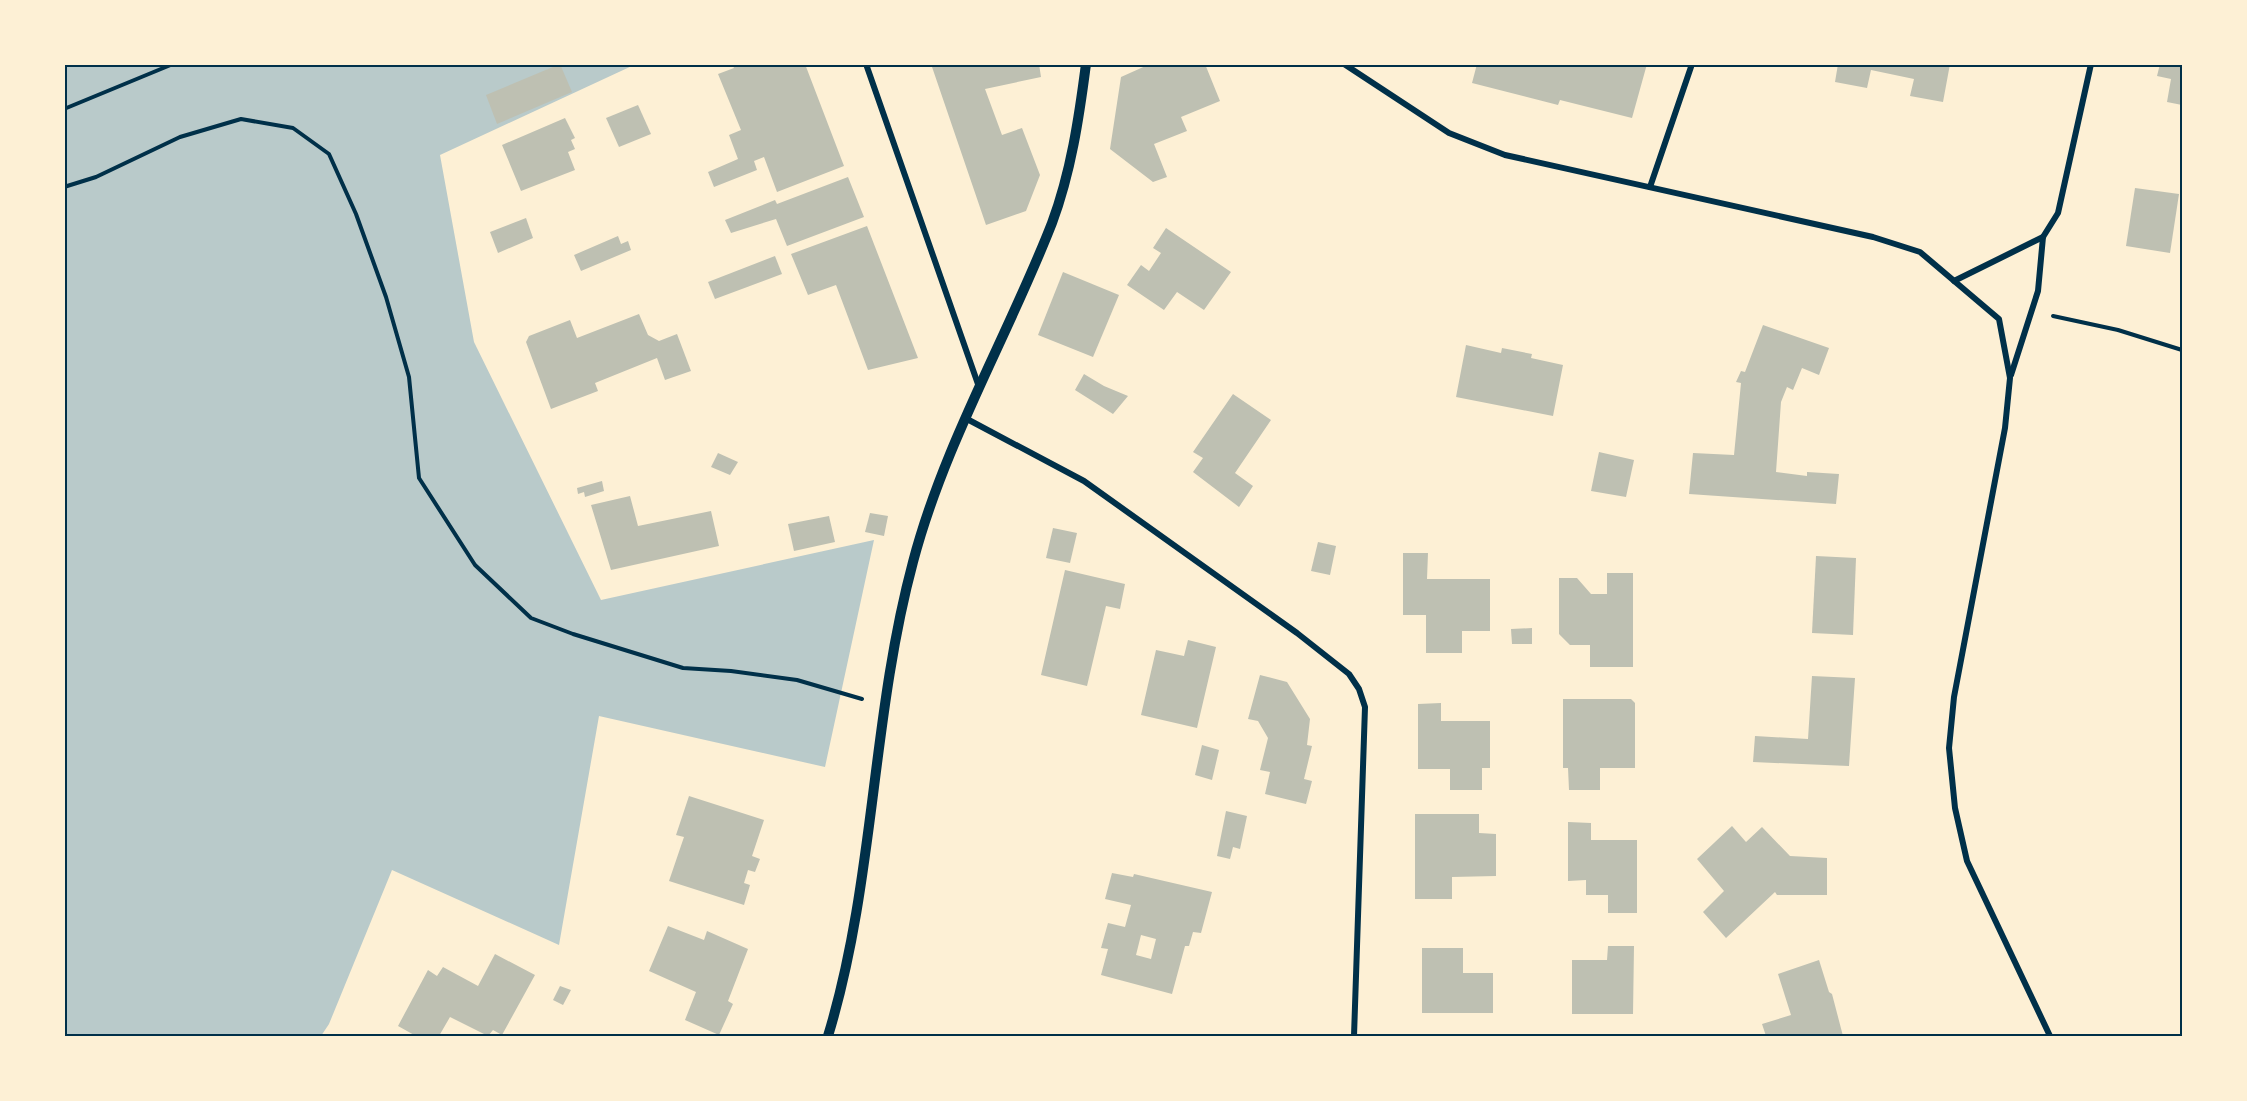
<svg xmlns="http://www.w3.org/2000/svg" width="2247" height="1101" viewBox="0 0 2247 1101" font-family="'Alegreya Sans',sans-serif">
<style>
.green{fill:#b9caca}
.building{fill:#bec0b2;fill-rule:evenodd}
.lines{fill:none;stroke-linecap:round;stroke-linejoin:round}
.path{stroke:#003049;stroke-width:4}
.minor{stroke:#003049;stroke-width:6}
.tertiary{stroke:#003049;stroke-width:10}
.neatline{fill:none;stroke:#003049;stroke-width:2}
</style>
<rect width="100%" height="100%" fill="#fdf0d5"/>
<polygon class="green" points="64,65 634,65 440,155 474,342 601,600 874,540 825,767 599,716 559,945 392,870 329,1024 321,1036 65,1036"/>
<g class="building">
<polygon points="560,64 572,92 497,124 486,95"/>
<polygon points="732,64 805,64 844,166 777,192 764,157 754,161 757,170 714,187 708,172 738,159 729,135 741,130 718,74 734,68"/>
<polygon points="931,64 1039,64 1041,77 985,89 1002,135 1022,128 1040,175 1026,211 986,225"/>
<polygon points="1150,64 1205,64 1220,101 1181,117 1187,131 1154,144 1167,177 1153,182 1110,149 1121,77"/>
<polygon points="1477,64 1647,64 1632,118 1560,100 1558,105 1472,83"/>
<polygon points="1838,64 1950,64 1943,102 1910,96 1914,79 1871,70 1867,88 1835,82"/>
<polygon points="2160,64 2182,64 2182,105 2167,102 2171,79 2157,76"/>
<polygon points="638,105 651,134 619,147 606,118"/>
<polygon points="565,118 575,138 571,140 575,149 568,152 575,170 521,191 502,145"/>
<polygon points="848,177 864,217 787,246 776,219 731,233 725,220 775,200 777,204"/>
<polygon points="2135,188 2179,194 2170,253 2126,246"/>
<polygon points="526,218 533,238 498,253 490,232"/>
<polygon points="867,226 918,358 868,370 836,285 808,295 791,254"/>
<polygon points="1166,228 1231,272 1204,310 1177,292 1164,310 1127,285 1141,265 1149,271 1161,253 1153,248"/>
<polygon points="618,236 621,244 628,241 631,250 581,271 574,255"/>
<polygon points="775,256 782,274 715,299 708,282"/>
<polygon points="1063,272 1119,295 1093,357 1038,335"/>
<polygon points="639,314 648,335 659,341 677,334 691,371 665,380 657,358 595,383 598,391 551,409 526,342 529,336 570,320 577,338"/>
<polygon points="1763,325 1829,348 1819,375 1802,368 1793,390 1787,387 1781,402 1776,472 1807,476 1807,472 1839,474 1836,504 1689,494 1693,453 1734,455 1741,383 1736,382 1741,371 1745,372"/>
<polygon points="1466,345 1501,353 1502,348 1532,354 1531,358 1563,365 1553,416 1456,397"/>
<polygon points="1084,374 1104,386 1128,396 1113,414 1075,390"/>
<polygon points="1233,394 1271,420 1235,473 1253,486 1239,507 1193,472 1203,458 1193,452"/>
<polygon points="1599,452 1634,460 1626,497 1591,491"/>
<polygon points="718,453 738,462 730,475 711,467"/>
<polygon points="602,481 604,491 585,497 584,492 578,494 577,488"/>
<polygon points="630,496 638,526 711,511 719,546 611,570 591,505"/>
<polygon points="870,513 888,516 884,536 865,532"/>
<polygon points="829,516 835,542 794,551 788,524"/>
<polygon points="1053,528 1077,533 1070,563 1046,558"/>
<polygon points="1318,542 1336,546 1330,575 1311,571"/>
<polygon points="1403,553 1428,553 1427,579 1490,579 1490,631 1462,631 1462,653 1426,653 1426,615 1403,615"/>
<polygon points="1816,556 1856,558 1853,635 1812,633"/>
<polygon points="1065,570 1125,584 1120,609 1106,606 1087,686 1041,675"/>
<polygon points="1607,573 1633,573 1633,667 1590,667 1590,645 1570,645 1559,634 1559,578 1577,578 1591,594 1607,594"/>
<polygon points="1532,628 1532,644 1512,644 1511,629"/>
<polygon points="1188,640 1216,647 1197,728 1141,715 1156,650 1184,656"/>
<polygon points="1260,675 1287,682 1310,719 1307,745 1312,746 1304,779 1312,781 1306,804 1265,794 1270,772 1260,770 1268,738 1258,721 1248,719"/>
<polygon points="1812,676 1855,678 1849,766 1753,762 1755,736 1808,739"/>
<polygon points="1563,699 1631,699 1635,703 1635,768 1600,768 1600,790 1569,790 1568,768 1563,768"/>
<polygon points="1441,703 1441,721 1490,721 1490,768 1482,768 1482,790 1450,790 1450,769 1418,769 1418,704"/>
<polygon points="1202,745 1219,750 1212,780 1195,775"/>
<polygon points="689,796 764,820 752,856 760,859 755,872 748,870 744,883 750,885 744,905 669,881 684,837 676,835"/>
<polygon points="1226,811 1247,816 1240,849 1233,847 1230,859 1217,856"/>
<polygon points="1415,814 1479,814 1479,833 1496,834 1496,876 1452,877 1452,899 1415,899"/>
<polygon points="1568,822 1591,823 1591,840 1637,840 1637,913 1608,913 1608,895 1586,895 1586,880 1568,881"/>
<polygon points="1732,826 1746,842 1762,827 1790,856 1827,858 1827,895 1777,895 1775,892 1726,938 1703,912 1724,891 1697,859"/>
<path d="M1112,873l21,4 1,-3 78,18 -11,41 -8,-1 -4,14h-4l-13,48 -71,-19 7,-26 -7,-1 7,-25 17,4 6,-22 -26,-6zM1141,935l15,4 -5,20 -15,-4z"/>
<polygon points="668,926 704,940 707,931 748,949 728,1001 733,1004 719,1035 685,1020 696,992 649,971"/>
<polygon points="1608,946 1634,946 1633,1014 1572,1014 1572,960 1607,960"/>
<polygon points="1422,948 1463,948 1463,973 1493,973 1493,1013 1422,1013"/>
<polygon points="495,954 535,975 502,1035 493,1030 488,1036 450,1017 439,1036 416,1036 398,1026 428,970 437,976 443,967 478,986"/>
<polygon points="1819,960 1829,992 1832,994 1843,1036 1766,1036 1762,1024 1791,1015 1778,974"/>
<polygon points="560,986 571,990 563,1005 553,1000"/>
</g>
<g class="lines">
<g class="path">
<polyline points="64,109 173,64"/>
<polyline points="64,187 96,177 180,137 241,119 293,128 329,154 356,214 386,297 409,377 419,478 475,565 531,618 573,634 683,668 731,671 797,680 862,699"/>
<polyline points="2053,316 2118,330 2182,350"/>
</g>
<g class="minor">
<polyline points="866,64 979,387"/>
<polyline points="1344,64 1449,133 1505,155 1873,237 1920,252 1999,319 2010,378 2005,428 1954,697 1949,748 1955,808 1967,861 2050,1036"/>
<polyline points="1650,187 1692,64"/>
<polyline points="1954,281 2043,237"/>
<polyline points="2011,375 2038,291 2043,237 2058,213 2091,64"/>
<polyline points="967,419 1084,481 1297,633 1349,674 1359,689 1365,707 1354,1036"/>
</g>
<path class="tertiary" d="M828,1036c47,-154 43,-318 85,-474 31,-118 95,-226 139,-339 19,-51 27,-105 34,-159"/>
</g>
<rect width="2247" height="1101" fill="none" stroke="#fdf0d5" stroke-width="132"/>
<rect x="66" y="66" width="2115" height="969" class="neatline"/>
</svg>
